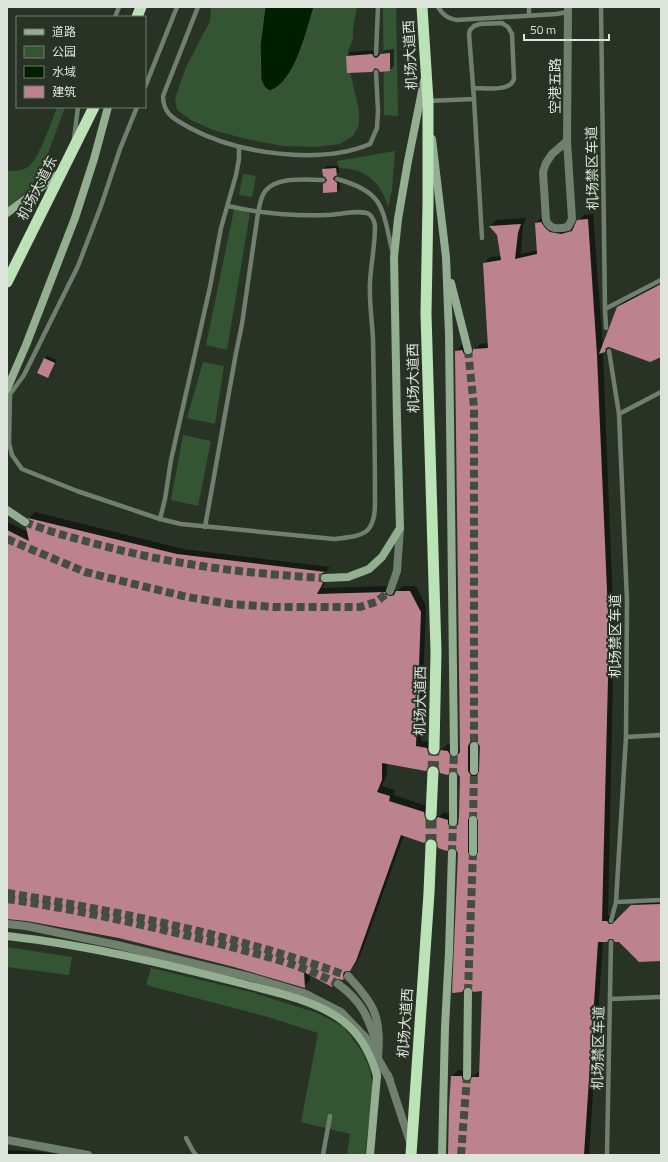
<svg xmlns="http://www.w3.org/2000/svg" width="668" height="1162" viewBox="0 0 668 1162" font-family="'Titillium Web','Noto Sans SC',sans-serif">
<style>
.green{fill:#345532}
.water{fill:#001f00;stroke:#425a42}
.shadow{fill:#0007;fill-rule:evenodd}
.building{fill:#bc828e;fill-rule:evenodd}
.lines{fill:none;stroke-linecap:round;stroke-linejoin:round}
.tertiary-tunnel{stroke:#434e41;stroke-width:8;stroke-dasharray:8 4;stroke-linecap:butt}
.secondary-tunnel{stroke:#434e41;stroke-width:8;stroke-dasharray:8 4;stroke-linecap:butt}
.trunk-tunnel{stroke:#434e41;stroke-width:11;stroke-dasharray:11 5.5;stroke-linecap:butt}
.service{stroke:#70806e;stroke-width:4.5}
.minor{stroke:#70806e;stroke-width:8}
.tertiary{stroke:#70806e;stroke-width:8}
.secondary{stroke:#94ae91;stroke-width:8}
.trunk{stroke:#bce2b8;stroke-width:11}
.tertiary-bridge{stroke:#70806e;stroke-width:8}
.secondary-bridge{stroke:#94ae91;stroke-width:8}
.labels{text-anchor:middle;stroke-width:4;stroke-linejoin:round;paint-order:stroke}
.street-label{font-size:14px;fill:#dce4db;stroke:#283326}
</style>
<rect width="100%" height="100%" fill="#283326"/>
<g class="green">
<polygon points="211,7 265,7 260,45 289,74 301,48 314,7 357,7 353,29 353,39 348,51 349,67 359,111 359,125 353,136 340,144 317,147 282,146 246,139 213,130 191,120 177,110 175,99 186,67 210,21"/>
<polygon points="383,7 396,7 398,116 384,115"/>
<path d="M57,107h8l-18,49 -16,31 -24,21v-37c7,0 15,0 21,-4 11,-7 24,-47 29,-60z"/>
<path d="M395,151l-3,39 -4,17c-7,-26 -24,-39 -50,-39l-1,-7z"/>
<polygon points="243,174 256,176 252,197 239,195"/>
<polygon points="234,210 250,213 227,350 206,345"/>
<polygon points="203,362 224,366 215,424 187,418"/>
<polygon points="183,435 211,441 198,506 171,500"/>
<polygon points="7,947 72,957 69,975 7,967"/>
<polygon points="151,968 251,992 317,1013 344,1027 363,1053 370,1070 373,1090 365,1155 347,1155 350,1134 301,1122 318,1033 268,1017 146,985"/>
</g>
<path class="water" d="M265,7h49c-8,25 -18,74 -44,84l-5,-3 -4,-8 -1,-35z"/>
<g class="shadow">
<polygon points="394,49 394,66 390,70 379,68 347,56 351,52 377,50 378,53 381,54 385,50"/>
<polygon points="326,166 339,166 339,172 336,176 339,180 340,189 337,191 327,181 323,169"/>
<path d="M593,214l10,134 15,-40 6,-7 37,-19v73l-48,-7 -3,-2 -7,6 11,280 -6,283 5,1 1,2 5,1 19,-19 23,-1v61l-48,-22 -10,3 -14,214h-140l3,-79 6,-6 9,1 1,2 5,3 7,-5 3,-81 -15,-4 -6,5 -3,-138 -3,-5 -18,-6 -3,-4 -31,-3 -43,119 -5,10 -6,6h-2l1,3 -7,6 -4,-2v3l-6,6 -22,-12v7l-6,5 -70,-20 -115,-29 -92,-17 -20,-2v-396l21,10 3,-9 -2,-5 6,-6 148,37 147,18 -4,5v3l2,2 -6,11 68,-2 2,3 5,2 6,-5h13l10,20 -5,135 12,1 1,5 6,4 8,-7 6,1 3,6h3l-4,-400 6,-6h6l2,3 4,2 6,-6 8,-1 -4,-80 6,-6 11,-1 -3,-21 -8,-9 6,-6 30,-2 -3,8 -2,28 17,-4 -2,-27 6,-6 9,6 17,5 7,-2 3,-5 6,-6zM474,739l6,3v29l-3,-1 -3,-5zM387,763l39,7 5,-5 3,-1 6,4 14,1 4,3 3,5 -2,44h-2l-4,-6 -9,-3 -4,4h-6l-4,-9 -36,-12 1,-5 -13,-4 5,-12zM473,813l4,2 2,4v33l-5,-3z"/>
<polygon points="47,356 57,360 51,374 48,376 44,359"/>
<polygon points="7,1150 42,1152 64,1155 7,1155"/>
</g>
<g class="building">
<polygon points="390,53 390,71 380,72 378,69 375,68 372,72 347,73 346,56 372,54 374,57 376,58 379,56 380,54"/>
<polygon points="336,168 337,175 334,177 333,179 337,183 337,192 323,193 323,184 326,182 327,180 325,177 323,176 322,169"/>
<path d="M588,219l9,136 12,283 -7,283h5l2,3h3l19,-19 30,-1v57l-22,1 -20,-20h-4l-2,-3h-4l-2,3h-9l-14,213h-136l1,-48 2,-31h11v3l5,2h3l2,-4h7l3,-86 -9,1 -2,-4 -3,-1 -4,2 -2,3 -10,1 6,-140 -3,-5h-5l-3,3 -9,-3 -1,-6 -3,-3h-6l-4,4 -23,-8 -45,126 -6,10h-3l-3,1 -1,3 1,4 -2,1 -3,-1h-3l-3,2 -1,6 -28,-15 1,16 -71,-21 -115,-29 -92,-17 -20,-2v-389l22,11 -3,-14 3,-2 1,-2 -2,-5 149,36 149,18 -4,1 -2,3v5l3,2 -6,11 68,-2 1,3 5,1 3,-1 2,-4h14l11,21 -5,134 11,2 1,5 5,3 5,-1 3,-5 7,1 3,6h5l4,-5 -5,-401 7,-1 2,4 5,1 3,-1 1,-5 15,-1 -5,-85 18,-3 -4,-25 -8,-9 32,-2 -3,9 -3,26 22,-5 -2,-31 6,-1 5,7 4,3 11,2 11,-3 5,-11zM471,741h5l4,5 -1,25 -2,5h-6l-3,-5v-25zM382,763l44,8 3,-5 5,-1 5,3 1,5 8,2 3,-4h5l4,6 -1,39 -1,9 -5,2h-2l-3,-3v-4l-10,-3 -4,4h-6l-3,-3 -1,-6 -35,-11 1,-5 -13,-4 5,-12zM470,815h5l3,5v32l-2,5h-6l-2,-5v-32z"/>
<polygon points="661,284 661,357 650,362 609,347 606,348 605,352 599,354 617,307"/>
<polygon points="44,358 55,363 48,378 37,373"/>
</g>
<g class="lines">
<g class="tertiary-tunnel">
<polyline points="7,539 85,572 187,597 230,604 274,607 360,607 376,602 390,591"/>
<path d="M7,893c116,19 231,43 341,83"/>
<path d="M7,899c72,11 143,27 213,45 40,11 81,20 118,40"/>
</g>
<g class="secondary-tunnel">
<polyline points="468,350 474,407 474,746"/>
<path d="M25,522c24,10 49,16 75,23 74,20 149,29 225,33"/>
<polyline points="453,776 454,752"/>
<polyline points="473,820 474,771"/>
<polyline points="452,853 453,822"/>
<polyline points="468,992 473,852"/>
<polyline points="461,1155 467,1076"/>
</g>
<g class="trunk-tunnel">
<polyline points="433,772 434,749"/>
<polyline points="431,845 431,815"/>
</g>
<g class="service">
<path d="M198,7l-35,89c0,19 13,24 27,32 48,26 130,37 180,16l7,-16 1,-17 -2,-39"/>
<path d="M438,7c5,8 9,11 19,13l99,-6 12,-2"/>
<polyline points="601,7 605,309 606,328"/>
<polyline points="529,15 529,7"/>
<polyline points="115,17 119,7"/>
<polyline points="376,54 378,7"/>
<polyline points="145,87 177,7"/>
<polyline points="474,99 482,238"/>
<path d="M428,101l46,-2 -5,-65 1,-4 4,-4 6,-2 22,-1 6,4 4,7 2,45c-4,13 -28,9 -40,9"/>
<polyline points="74,139 78,107"/>
<path d="M337,179c47,13 45,28 55,71"/>
<polyline points="605,309 661,280"/>
<polyline points="609,351 619,414 627,601 626,737 616,902 611,921"/>
<path d="M10,395l-1,48 3,12 10,14 55,22 83,28 21,5 153,15c29,-3 41,-4 41,-36 0,-55 -1,-109 -2,-164 -1,-19 -4,-38 -3,-57 1,-18 5,-37 5,-55 0,-4 -2,-10 -6,-13 -9,-5 -31,1 -42,1 -36,1 -65,-1 -99,-9"/>
<polyline points="8,397 24,375 78,266 101,206 120,149 137,107"/>
<polyline points="619,414 661,392"/>
<polyline points="160,519 165,499 171,460 210,287 221,228 236,175 239,159 239,147"/>
<path d="M205,527l31,-174 6,-29 16,-111c1,-5 2,-11 4,-16 8,-22 43,-17 61,-17"/>
<polyline points="626,737 661,735"/>
<polyline points="616,902 661,900"/>
<polyline points="611,999 661,997"/>
<polyline points="186,1138 193,1151 196,1155"/>
<polyline points="323,1155 330,1116"/>
<polyline points="607,1155 611,942"/>
</g>
<path class="minor" d="M567,141l-15,13 -6,9 -3,9 3,48c4,10 12,9 22,7l4,-8 -5,-78 1,-134"/>
<g class="tertiary">
<polyline points="390,591 397,571 400,528"/>
<polyline points="7,924 26,926 117,945 250,977 304,993 341,1012 367,1039 390,1080"/>
<path d="M338,984c25,18 30,34 40,63"/>
<polyline points="388,1075 410,1142"/>
<polyline points="7,1140 88,1155"/>
</g>
<g class="secondary">
<polyline points="432,139 446,257 449,335 454,752"/>
<polyline points="7,213 60,173"/>
<polyline points="451,283 468,350"/>
<polyline points="7,389 26,345 75,218 94,159 108,107"/>
<polyline points="7,510 25,522"/>
<polyline points="325,578 348,577 369,569 382,557 400,528 397,419 394,257 398,219 408,161 424,81"/>
<polyline points="474,746 474,771"/>
<polyline points="453,822 453,776"/>
<polyline points="473,852 473,820"/>
<polyline points="467,1076 468,992"/>
<polyline points="370,1155 377,1076"/>
<polyline points="442,1155 445,1027 449,952 452,853"/>
</g>
<g class="trunk">
<polyline points="422,7 428,101 428,202 426,314 436,652 434,749"/>
<polyline points="137,17 141,7"/>
<polyline points="7,282 94,107"/>
<polyline points="431,815 433,772"/>
<polyline points="411,1155 429,893 431,845"/>
</g>
<path class="tertiary-bridge" d="M348,976c9,10 19,20 25,33 9,19 5,43 4,64"/>
<path class="secondary-bridge" d="M7,936c80,9 159,28 237,48 30,8 74,17 99,37 18,14 28,33 34,55"/>
</g>
<g class="labels">
<g class="street-label">
<text transform="translate(410 55) rotate(-93)" y="5">机场大道西</text>
<text transform="translate(555 86) rotate(-90)" y="5">空港五路</text>
<text transform="translate(592 168) rotate(-91)" y="5">机场禁区车道</text>
<text transform="translate(37 188) rotate(-63)" y="5">机场大道东</text>
<text transform="translate(413 378) rotate(-91)" y="5">机场大道西</text>
<text transform="translate(615 636) rotate(-90)" y="5">机场禁区车道</text>
<text transform="translate(420 701) rotate(-89)" y="5">机场大道西</text>
<text transform="translate(405 1023) rotate(-86)" y="5">机场大道西</text>
<text transform="translate(598 1048) rotate(-89)" y="5">机场禁区车道</text>
</g>
</g>
<rect width="668" height="1162" fill="none" stroke="#dce4db" stroke-width="16"/>
<rect x="16" y="16" width="130" height="92" fill="#283326" stroke="#707a6e"/>
<rect x="24" y="29" width="20" height="6" fill="#94ae91" stroke="#707a6e"/>
<text x="52" y="36" font-size="12" fill="#dce4db">道路</text>
<rect x="24" y="46" width="20" height="12" fill="#345532" stroke="#707a6e"/>
<text x="52" y="56" font-size="12" fill="#dce4db">公园</text>
<rect x="24" y="66" width="20" height="12" fill="#001f00" stroke="#707a6e"/>
<text x="52" y="76" font-size="12" fill="#dce4db">水域</text>
<rect x="24" y="86" width="20" height="12" fill="#bc828e" stroke="#707a6e"/>
<text x="52" y="96" font-size="12" fill="#dce4db">建筑</text>
<path d="M524 34v6h85v-6" fill="none" stroke="#dce4db" stroke-width="2"/>
<text x="530" y="34" font-size="12" fill="#dce4db" stroke="#283326" stroke-width="3" paint-order="stroke">50 m</text>
</svg>
